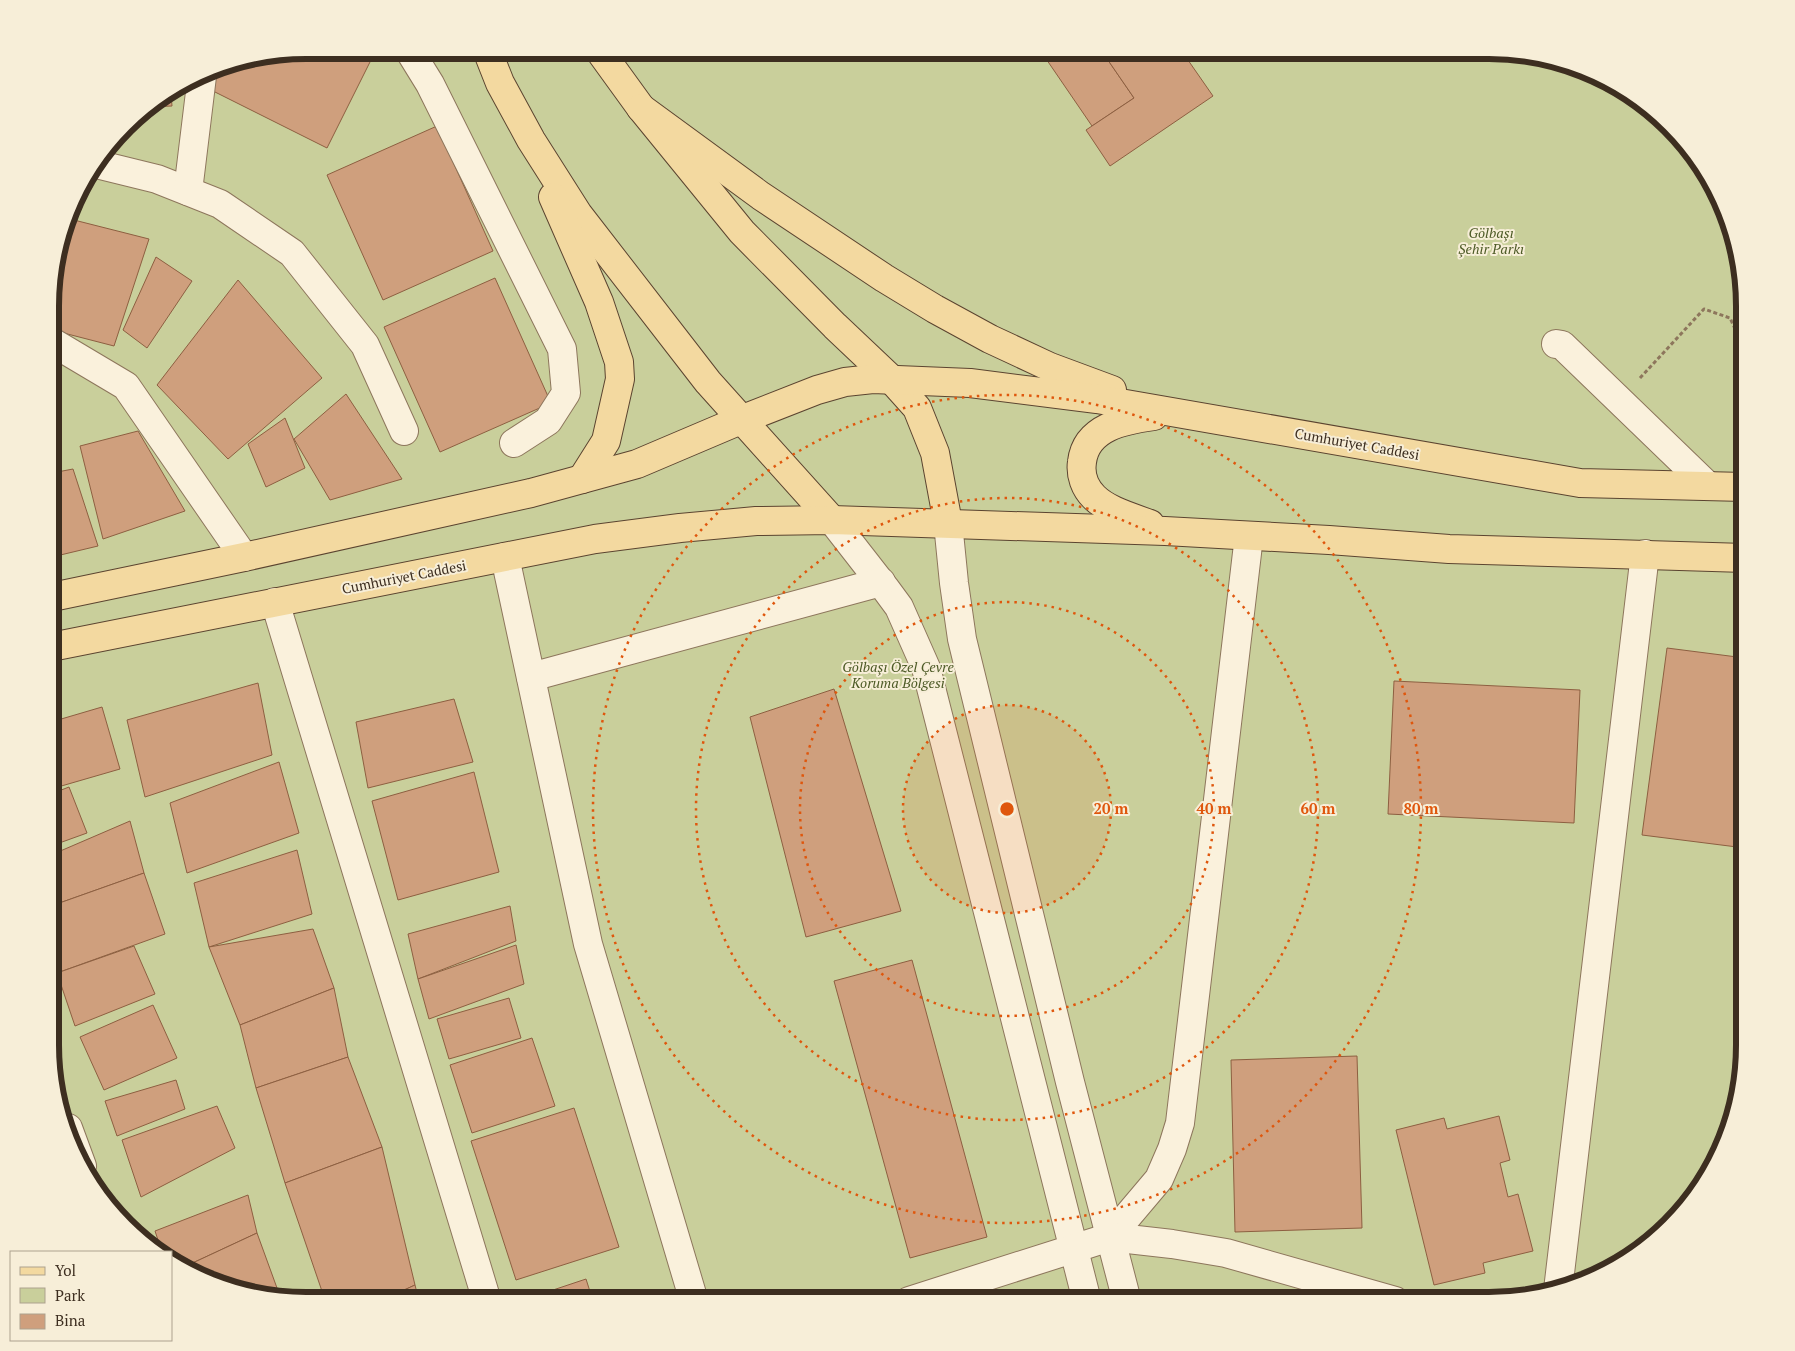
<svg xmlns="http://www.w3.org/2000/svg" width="1795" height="1351" viewBox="0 0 1795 1351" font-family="'PT Serif',serif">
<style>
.green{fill:#c9cf9b}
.building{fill:#cf9f7d;stroke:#8d5f41}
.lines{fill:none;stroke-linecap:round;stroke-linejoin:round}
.minor-casing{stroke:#8d765c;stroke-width:30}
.major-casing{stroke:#5b4430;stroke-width:30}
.path{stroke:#8d765c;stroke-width:3;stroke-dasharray:4 2.5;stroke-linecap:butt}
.minor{stroke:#faf1dc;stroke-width:28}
.major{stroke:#f3d9a0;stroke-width:28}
.ring{fill:none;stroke:#df570d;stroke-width:2.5;stroke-dasharray:2.5 5}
.labels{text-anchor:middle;stroke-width:4;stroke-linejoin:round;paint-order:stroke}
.park-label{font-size:14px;font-style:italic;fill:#4d5a26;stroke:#f7eed8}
.street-label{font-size:14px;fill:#3d2e20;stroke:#f7eed8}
.rim{fill:none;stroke:#3d2e20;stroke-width:6}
.centre{fill:#df570d;stroke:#f7eed8;stroke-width:2.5}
.ring-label{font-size:15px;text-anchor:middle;font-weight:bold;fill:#df570d;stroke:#f7eed8;stroke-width:4;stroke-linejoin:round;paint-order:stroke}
</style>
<rect width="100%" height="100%" fill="#f0e4c8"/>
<polygon class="green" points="305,50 1506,51 1587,69 1658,113 1719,193 1740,255 1745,305 1744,1063 1725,1144 1682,1214 1602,1275 1540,1296 1490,1301 289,1300 208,1282 171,1252 161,1252 137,1238 76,1159 51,1063 52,272 84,178 137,113 223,64"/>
<g class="building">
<polygon points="305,50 376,50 327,148 205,87 213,69 223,64"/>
<polygon points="1040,50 1101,50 1134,98 1092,126"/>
<polygon points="1101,50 1181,50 1213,96 1110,166 1086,130 1134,98"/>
<polygon points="171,94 172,106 148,107"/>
<polygon points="437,126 493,251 383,300 327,175"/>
<polygon points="70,219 149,239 114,346 52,330 52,272"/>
<polygon points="156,257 192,281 147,348 123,330"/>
<polygon points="495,278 551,403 440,452 384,327"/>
<polygon points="238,280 322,378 228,459 157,385"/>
<polygon points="346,394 402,479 330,500 294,439"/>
<polygon points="285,418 305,468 266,487 248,444"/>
<polygon points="138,431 185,511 103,539 80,446"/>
<polygon points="73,469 98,546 52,557 52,473"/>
<polygon points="1667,648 1745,658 1745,848 1642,835"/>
<polygon points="1394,681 1580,690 1574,823 1388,814"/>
<polygon points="258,683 272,755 145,797 127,720"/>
<polygon points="834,689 901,911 806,937 750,717"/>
<polygon points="454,699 473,762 368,788 356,722"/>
<polygon points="102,707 120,769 51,789 51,722"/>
<polygon points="279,762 299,833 187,873 170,803"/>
<polygon points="474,772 499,872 398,900 372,801"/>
<polygon points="69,787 87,833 51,846 51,794"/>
<polygon points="130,821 144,873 51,906 51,855"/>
<polygon points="297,850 312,914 209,947 194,883"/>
<polygon points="144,873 165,934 57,973 51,958 51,906"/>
<polygon points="510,906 516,941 418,979 408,934"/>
<polygon points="313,929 334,988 240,1025 209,947"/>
<polygon points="516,945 524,984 429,1019 418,979"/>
<polygon points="134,946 155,994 75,1026 57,973"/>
<polygon points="912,960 987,1237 910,1258 834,981"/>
<polygon points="334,988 348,1057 256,1088 240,1025"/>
<polygon points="509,998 521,1038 449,1059 437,1019"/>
<polygon points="153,1005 177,1058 104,1090 80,1037"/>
<polygon points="532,1038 555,1106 472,1133 450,1065"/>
<polygon points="1357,1056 1362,1228 1235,1232 1231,1060"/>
<polygon points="348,1057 382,1147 285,1183 256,1088"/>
<polygon points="176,1080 185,1109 117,1136 105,1101"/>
<polygon points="217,1106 235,1148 141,1197 122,1140"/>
<polygon points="574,1108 619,1247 516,1280 471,1141"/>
<polygon points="1499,1116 1510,1160 1500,1163 1508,1197 1518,1194 1533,1251 1483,1263 1485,1273 1434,1285 1396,1130 1444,1118 1447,1129"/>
<polygon points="382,1147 415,1285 380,1301 325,1300 285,1183"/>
<polygon points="248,1195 257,1233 184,1267 171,1259 171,1252 162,1252 155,1231"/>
<polygon points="257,1233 281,1299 208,1282 184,1267"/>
<polygon points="586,1279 593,1301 520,1301"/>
<polygon points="415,1285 419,1301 380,1301"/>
</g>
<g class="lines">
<g class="minor-casing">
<g id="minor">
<polyline points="409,50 430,84 562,349 566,393 548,421 514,443"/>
<polyline points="96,164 157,179 220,204 292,253 365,345 404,431"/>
<polyline points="188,191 202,76"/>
<polyline points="52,342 126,386 244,557"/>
<polyline points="1556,344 1562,345 1708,486"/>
<polyline points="832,520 885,588 899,607 926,668 1087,1301"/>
<polyline points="948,523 954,583 962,639 1070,1082 1127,1301"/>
<polyline points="505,557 588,944 694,1301"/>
<polyline points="275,602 487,1301"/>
<polyline points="531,677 881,582"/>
<polyline points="68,1128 82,1166"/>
<polyline points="1110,1237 1159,1179 1172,1149 1180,1123 1249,536"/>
<polyline points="1558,1290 1645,554"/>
<polyline points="909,1301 1110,1237 1172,1244 1226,1253 1395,1301"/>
</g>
</g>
<g class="major-casing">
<g id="major">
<polyline points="487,50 500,83 531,140 578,214 708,382 832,520"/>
<polyline points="599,50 641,108 742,232 835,326 891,379 917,408 935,453 948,523"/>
<polyline points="641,108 761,196 884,278 935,309 990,339 1050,367 1112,390"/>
<polyline points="553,197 599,302 619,362 620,379 606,441 582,479"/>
<path d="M1150,524c-18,-7 -42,-13 -56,-27 -9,-9 -14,-22 -12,-35 4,-35 42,-42 72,-46"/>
<polyline points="52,597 244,557 531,493 637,464 743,419 817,390 845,382 873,379 970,383 1097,399 1580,483 1745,487"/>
<polyline points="51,647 595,539 680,528 756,521 832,520 1165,531 1329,540 1449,549 1745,558"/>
</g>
</g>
<polyline class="path" points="1640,378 1704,309 1730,318 1745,350"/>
<use href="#minor" class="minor"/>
<use href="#major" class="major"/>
</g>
<circle cx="1007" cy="809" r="104" fill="#df570d" fill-opacity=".12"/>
<g class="ring">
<circle cx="1007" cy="809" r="104"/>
<circle cx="1007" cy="809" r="207"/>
<circle cx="1007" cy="809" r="311"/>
<circle cx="1007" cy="809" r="414"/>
</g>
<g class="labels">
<g class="park-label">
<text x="1491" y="238">Gölbaşı<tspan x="1491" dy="16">Şehir Parkı</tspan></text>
<text x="898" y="672">Gölbaşı Özel Çevre<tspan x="898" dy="16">Koruma Bölgesi</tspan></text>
</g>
<g class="street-label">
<text transform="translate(1357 444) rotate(10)" y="5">Cumhuriyet Caddesi</text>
<text transform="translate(404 577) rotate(-11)" y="5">Cumhuriyet Caddesi</text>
</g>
</g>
<path d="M0 0H1795V1351H0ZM306 59H1489A247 247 0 0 1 1736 306V1045A247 247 0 0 1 1489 1292H306A247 247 0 0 1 59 1045V306A247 247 0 0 1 306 59Z" fill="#f7eed8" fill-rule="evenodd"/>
<path class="rim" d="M306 59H1489A247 247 0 0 1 1736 306V1045A247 247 0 0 1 1489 1292H306A247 247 0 0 1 59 1045V306A247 247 0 0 1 306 59Z"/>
<circle cx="1007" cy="809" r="8" class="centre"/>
<g class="ring-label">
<text x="1111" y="814">20 m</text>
<text x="1214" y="814">40 m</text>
<text x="1318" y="814">60 m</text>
<text x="1421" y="814">80 m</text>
</g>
<rect x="10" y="1251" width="162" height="90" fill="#f7eed8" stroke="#ada18e"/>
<rect x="20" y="1267" width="25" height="8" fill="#f3d9a0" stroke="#ada18e"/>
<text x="55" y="1276" font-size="15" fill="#3d2e20">Yol</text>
<rect x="20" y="1288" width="25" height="15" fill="#c9cf9b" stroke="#ada18e"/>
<text x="55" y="1301" font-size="15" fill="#3d2e20">Park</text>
<rect x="20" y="1314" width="25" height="15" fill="#cf9f7d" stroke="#ada18e"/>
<text x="55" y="1326" font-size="15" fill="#3d2e20">Bina</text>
</svg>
